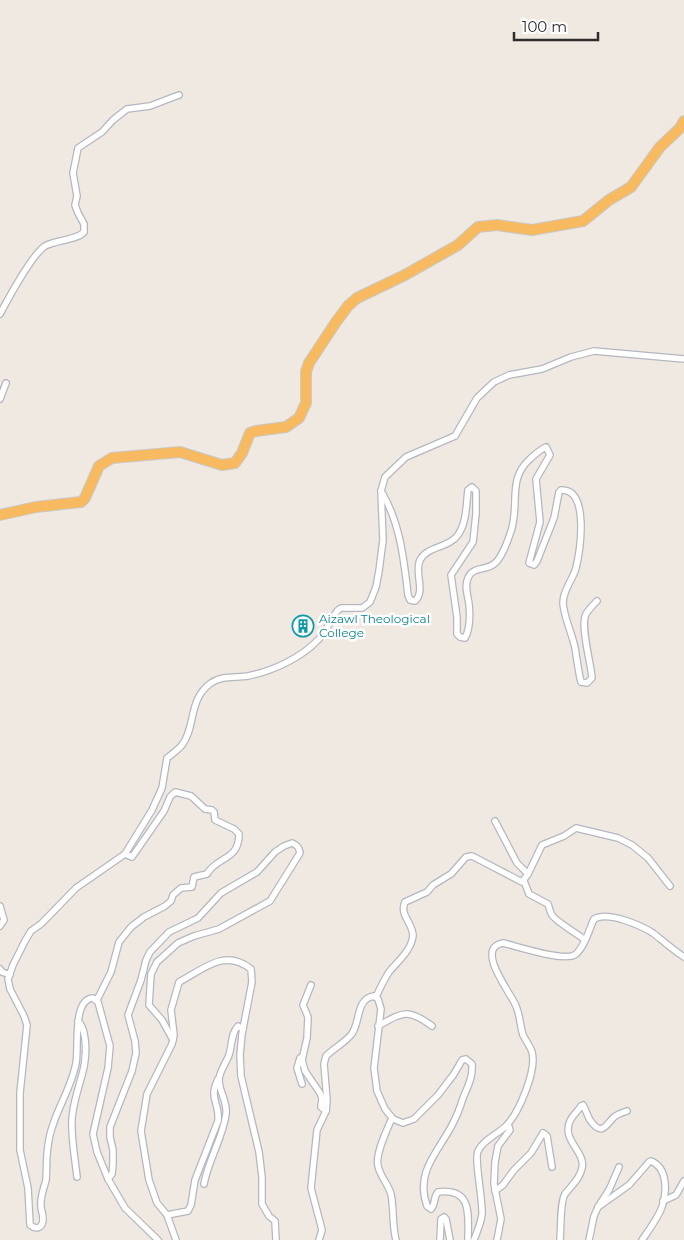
<svg xmlns="http://www.w3.org/2000/svg" width="684" height="1240" viewBox="0 0 684 1240" font-family="Montserrat,sans-serif">
<style>
.lines{fill:none;stroke-linecap:round;stroke-linejoin:round}
.minor-casing{stroke:#b4b7c1;stroke-width:8}
.trunk-casing{stroke:#c9c9c9;stroke-width:12}
.minor{stroke:#fff;stroke-width:5.5}
.trunk{stroke:#f8ba60;stroke-width:10}
.labels{text-anchor:middle;stroke-width:5;stroke-linejoin:round;paint-order:stroke}
.culture-label{font-size:12px;fill:#0d838f;stroke:#fff;text-anchor:start}
</style>
<rect width="100%" height="100%" fill="#efe9e1"/>
<g class="lines">
<g class="minor-casing">
<g id="minor">
<path d="M0,314c8,-15 32,-59 45,-68 10,-6 33,-6 39,-14v-8l-6,-11 -3,-8 2,-9 -4,-23 5,-25 24,-16 11,-12 14,-11 23,-3 29,-11"/>
<polyline points="0,399 6,383"/>
<path d="M381,491c19,31 23,69 27,104l2,5 5,1c11,-10 -1,-28 5,-41 7,-14 29,-12 38,-25 9,-13 8,-30 10,-45l4,-3 4,4v23l-3,28 -22,33 6,42v17l3,3 5,1c5,-9 5,-24 4,-34 -1,-8 -5,-18 -1,-26 5,-12 17,-7 26,-14 8,-6 13,-21 16,-30 11,-27 -4,-54 20,-75 5,-5 10,-9 16,-12l4,8 -14,24 4,43 -11,41 5,2 3,-4 17,-43 5,-26 2,-2c29,-2 19,61 15,78 -3,12 -13,21 -13,35 1,15 9,30 12,45 2,11 3,22 6,34l6,1 5,-5c-1,-15 -12,-52 -6,-64 3,-5 7,-9 11,-13"/>
<polyline points="495,821 517,863 528,874"/>
<path d="M524,881l5,13 19,10c1,3 2,8 4,11 2,5 27,20 33,25"/>
<polyline points="0,906 4,920 0,926"/>
<polyline points="0,969 2,972 10,975"/>
<polyline points="311,985 303,1005 308,1017 307,1038 302,1060 305,1071 320,1093 322,1098 321,1107 326,1111"/>
<path d="M376,997c4,-9 8,-17 13,-25 9,-11 22,-21 24,-36 0,-13 -14,-21 -8,-34l22,-10 6,-7 18,-11 15,-17 6,-1 4,2 46,24 6,-8 14,-29 22,-9 12,-8 42,10 14,7 16,13 22,28"/>
<path d="M97,1000l14,-28 8,-30 12,-15 13,-10 21,-11 6,-5 2,-6 8,-7 11,-1 2,-10 13,-3c10,-18 32,-13 32,-40l-5,-5 -19,-9 -1,-8 -2,-2 -7,-1 -14,-13 -16,-4 -5,5 -6,14 -32,46 -7,-3"/>
<path d="M378,1026c25,-14 30,-18 54,0"/>
<polyline points="300,1058 297,1068 302,1084"/>
<path d="M392,1118c-5,12 -17,36 -14,48 2,10 10,18 13,28 3,15 1,31 5,46"/>
<path d="M77,1177c-2,-19 -6,-39 -5,-58 2,-30 17,-48 13,-80 -1,-7 -2,-13 -7,-18"/>
<path d="M108,1179l4,-5 1,-10v-14l-3,-13v-10l22,-56 4,-18 -1,-12 -7,-26 13,-35 5,-20 4,-8 19,-20 29,-14 23,-25 36,-21 18,-20 9,-6 8,-3c5,2 7,4 8,10l-30,48 -51,28 -25,7 -16,7 -21,19 -6,12 -2,31 13,15 11,20"/>
<path d="M204,1184c4,-24 19,-46 22,-70 2,-12 -7,-22 -7,-34 0,-8 7,-17 10,-25 3,-9 2,-22 9,-29l5,3"/>
<polyline points="495,1191 503,1185 514,1170 531,1153 543,1133 547,1136 552,1167"/>
<polyline points="663,1201 676,1195 684,1181"/>
<path d="M598,1207l31,-22 20,-23 2,-1c17,7 16,31 11,46 -4,11 -13,23 -20,33"/>
<path d="M167,1215l21,-4 3,-6 4,-25 23,-59c2,-19 -10,-21 0,-42"/>
<path d="M158,1240l-33,-32 -17,-29 -11,-27 -4,-18 15,-66 2,-22 -12,-44 -5,-4c-21,1 -14,50 -17,65 -5,28 -25,54 -28,83 -2,11 -1,22 -2,34 -2,8 -6,17 -5,26 0,5 4,13 1,18 -3,6 -8,4 -12,1l-2,-37 -8,-38v-57l7,-68 -3,-9 -14,-27 -2,-10 5,-14 12,-24 6,-10 10,-7 35,-36 49,-34 27,-44 10,-22 5,-30c5,-4 11,-8 15,-13 14,-18 6,-46 29,-62 11,-8 25,-5 37,-7 25,-5 53,-18 71,-37 8,-9 12,-20 19,-29l3,-2h21l8,-6 6,-15 3,-16 4,-31 -2,-49 4,-14 21,-20 49,-21 22,-38 17,-16 15,-7 33,-6 29,-12 23,-6 90,8"/>
<path d="M176,1240l-9,-25 -10,-12 -8,-23 -8,-49 6,-37 25,-50 2,-9 -3,-25 8,-28c25,-13 45,-34 72,-13l1,13 -10,52 -2,21 1,21 18,76 3,25v27l7,12 6,5 1,19"/>
<path d="M319,1240l3,-10 -11,-42 6,-58 9,-19 1,-11 -3,-36 2,-8c7,-7 18,-13 25,-21 10,-12 4,-36 23,-39l4,3 3,10 -7,59 3,23 8,18 8,10 10,4 11,-4 24,-24 16,-21 8,-14 4,-1 6,5c1,13 -4,22 -9,34 -3,10 -7,20 -12,29 -14,26 -36,46 -24,79l4,3c5,-5 2,-12 7,-17 35,-4 30,23 30,48"/>
<polyline points="440,1240 441,1219 444,1217 446,1219 450,1240"/>
<path d="M474,1240c3,-8 7,-17 8,-26 1,-13 -8,-56 -4,-63 5,-11 20,-17 28,-25 13,-13 31,-56 26,-74 -2,-6 -6,-11 -9,-17 -3,-9 -3,-20 -7,-29 -5,-13 -42,-58 -13,-63 14,3 63,20 73,11 9,-8 13,-24 18,-35 14,-8 46,6 59,14 10,8 20,17 31,24"/>
<polyline points="497,1240 501,1219 494,1184 495,1162 498,1146 510,1130 508,1124"/>
<path d="M560,1240c1,-10 0,-39 5,-46 6,-8 15,-15 17,-26 4,-16 -21,-28 -12,-47 2,-5 8,-10 11,-15l2,-1c3,5 4,10 7,15 11,16 15,7 23,-2 4,-4 9,-5 14,-7"/>
<polyline points="589,1240 594,1216 598,1207 609,1190 619,1167"/>
</g>
</g>
<g class="trunk-casing">
<polyline id="trunk" points="0,515 36,507 81,502 85,498 99,466 112,458 180,452 222,465 235,463 242,453 250,433 256,431 286,427 299,418 306,403 306,372 309,363 336,322 348,306 357,298 405,275 458,245 478,227 497,225 532,230 583,221 609,200 631,187 660,147 680,128 684,121"/>
</g>
<use href="#minor" class="minor"/>
<use href="#trunk" class="trunk"/>
</g>
<defs>
<g id="building-ring" transform="scale(1.125)"><circle r="9.5" fill="#fff" stroke="#0f9aa8" stroke-width="1.5"/><path d="M-4-6H4V6H1V3H-1V6H-4ZM-2.5-4.3h1.7v1.8h-1.7ZM.8-4.3h1.7v1.8H.8ZM-2.5-1h1.7V.8h-1.7ZM.8-1h1.7V.8H.8Z" fill="#0f9aa8"/></g>
</defs>
<g fill-rule="evenodd">
<use href="#building-ring" x="303" y="626"/>
</g>
<g class="labels">
<g class="culture-label">
<text x="319" y="623">Aizawl Theological<tspan x="319" dy="14">College</tspan></text>
</g>
</g>
<path d="M514 32v8h84v-8" fill="none" stroke="#2e2e2e" stroke-width="2.5"/>
<text x="522" y="32" font-size="15" fill="#2e2e2e" stroke="#ffffff" stroke-width="4" paint-order="stroke">100 m</text>
</svg>
